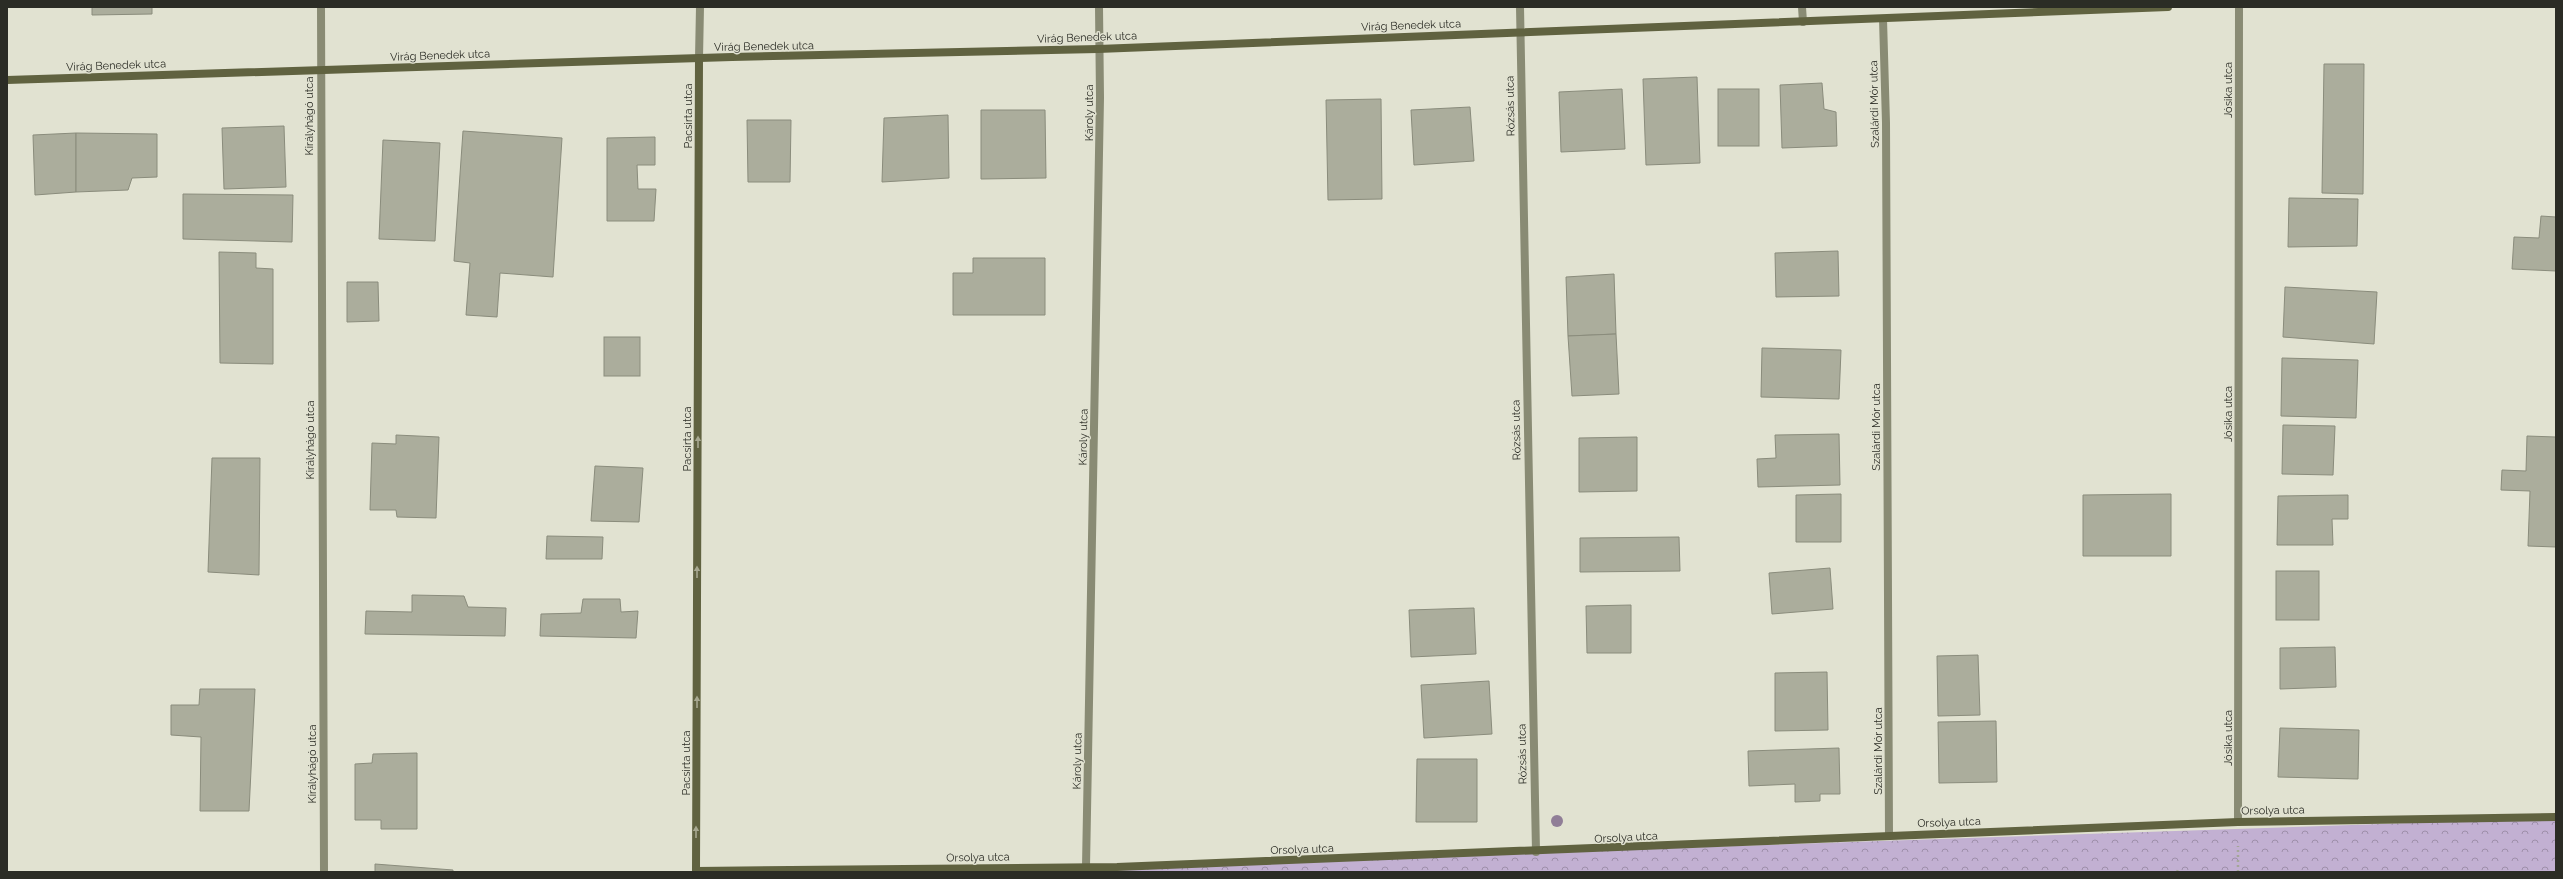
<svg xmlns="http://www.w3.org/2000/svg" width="2563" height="879" viewBox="0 0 2563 879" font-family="Raleway,sans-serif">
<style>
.park{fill:url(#park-crowns)}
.building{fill:#abad9c;stroke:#8a8c7c}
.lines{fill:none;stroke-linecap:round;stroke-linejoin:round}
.path{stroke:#a5a699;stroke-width:2.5;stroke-dasharray:2 3;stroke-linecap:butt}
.lane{stroke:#898b74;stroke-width:8}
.street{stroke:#898b74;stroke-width:8}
.secondary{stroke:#606240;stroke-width:8}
.tree{fill:#907e97}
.oneway{fill:#a7a890}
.labels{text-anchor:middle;stroke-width:3;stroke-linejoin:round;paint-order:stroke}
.street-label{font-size:11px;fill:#2b2c25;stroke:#e1e2d1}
</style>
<defs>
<pattern id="park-crowns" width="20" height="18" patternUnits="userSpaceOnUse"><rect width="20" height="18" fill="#c2b0d2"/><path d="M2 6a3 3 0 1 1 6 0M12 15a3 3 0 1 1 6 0" fill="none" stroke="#9e8faa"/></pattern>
</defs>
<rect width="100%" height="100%" fill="#e1e2d1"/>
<polygon class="park" points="2556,818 2556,872 1117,872 1117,867"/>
<g class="building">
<polygon points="92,7 152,7 152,14 92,15"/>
<polygon points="2324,64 2364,64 2363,194 2322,193"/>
<polygon points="1697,77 1700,163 1646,165 1643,79"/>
<polygon points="1822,83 1824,109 1836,112 1837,146 1782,148 1780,85"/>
<polygon points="1622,89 1625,149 1561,152 1559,92"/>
<rect x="1718" y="89" width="41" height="57"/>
<polygon points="1381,99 1382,199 1328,200 1326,100"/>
<polygon points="1470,107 1474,161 1414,165 1411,110"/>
<polygon points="981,110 1045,110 1046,178 981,179"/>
<polygon points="948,115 949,178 882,182 884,118"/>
<polygon points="747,120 791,120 790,182 748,182"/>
<polygon points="284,126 286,187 224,189 222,128"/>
<polygon points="463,131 562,138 553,277 500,273 497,317 466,315 470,263 454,261"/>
<polygon points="76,133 76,192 35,195 33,135"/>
<polygon points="76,133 157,134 157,177 132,178 128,190 76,192"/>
<polygon points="655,137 655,165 637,165 638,189 656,189 654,221 607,221 607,138"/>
<polygon points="383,140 440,143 435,241 379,239"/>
<polygon points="183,194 293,195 292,242 183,239"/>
<polygon points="2289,198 2358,199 2357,246 2288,247"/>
<polygon points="2541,216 2556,217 2556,271 2512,269 2514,237 2539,238"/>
<polygon points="1838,251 1839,296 1776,297 1775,253"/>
<polygon points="219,252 256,253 256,268 273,269 273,364 220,363"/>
<polygon points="973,258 1045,258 1045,315 953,315 953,273 973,273"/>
<polygon points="1614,274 1616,334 1568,336 1566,277"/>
<polygon points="347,282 378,282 379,321 347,322"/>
<polygon points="2285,287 2377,292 2374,344 2283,337"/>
<polygon points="1616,334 1619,394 1572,396 1568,336"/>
<rect x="604" y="337" width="36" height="39"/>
<polygon points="1762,348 1841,350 1839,399 1761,397"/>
<polygon points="2282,358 2358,360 2356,418 2281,416"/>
<polygon points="2283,425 2335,426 2333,475 2282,474"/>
<polygon points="1839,434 1840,485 1758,487 1757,459 1776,458 1775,435"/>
<polygon points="396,435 439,437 436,518 397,517 396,510 370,510 372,443 396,444"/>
<polygon points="2527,436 2556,437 2556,547 2528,546 2530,491 2501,490 2502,470 2526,471"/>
<polygon points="1637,437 1637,491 1579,492 1579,438"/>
<polygon points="212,458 260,458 259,575 208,572"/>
<polygon points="595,466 643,468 639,522 591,521"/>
<polygon points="1841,494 1841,542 1796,542 1796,495"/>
<polygon points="2171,494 2171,556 2083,556 2083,495"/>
<polygon points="2348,495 2348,519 2332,519 2333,545 2277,545 2278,496"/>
<polygon points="547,536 603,537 602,559 546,559"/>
<polygon points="1679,537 1680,571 1580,572 1580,538"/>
<polygon points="1830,568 1833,609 1772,614 1769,573"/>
<rect x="2276" y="571" width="43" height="49"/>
<polygon points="412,595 464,596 468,607 506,608 505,636 365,634 366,611 412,612"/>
<polygon points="583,599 620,599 621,612 638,611 636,638 540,636 541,614 581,613"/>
<polygon points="1631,605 1631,653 1587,653 1586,606"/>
<polygon points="1474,608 1476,654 1411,657 1409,610"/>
<polygon points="2335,647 2336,687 2280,689 2280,648"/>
<polygon points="1978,655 1980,715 1938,716 1937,656"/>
<polygon points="1827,672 1828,730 1775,731 1775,673"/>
<polygon points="1489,681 1492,734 1424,738 1421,685"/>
<polygon points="200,689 255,689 249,811 200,811 201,737 171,735 171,705 199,705"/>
<polygon points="1996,721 1997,782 1939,783 1938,722"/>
<polygon points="2280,728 2359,730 2358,779 2278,777"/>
<polygon points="1839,748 1840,794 1820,794 1820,801 1795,802 1795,784 1749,786 1748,751"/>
<polygon points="417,753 417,829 381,829 381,820 355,820 355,764 372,763 373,754"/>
<polygon points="1417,759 1477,759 1477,822 1416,822"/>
<polygon points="375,864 453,870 453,872 375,872"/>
</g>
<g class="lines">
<g class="path">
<polyline points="2074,872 2075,872"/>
<polyline points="2177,872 2179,868"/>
<polyline points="2238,872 2238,846"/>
</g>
<polyline class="lane" points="1802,7 1803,22"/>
<g class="street">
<polyline points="321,7 324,872"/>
<polyline points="1520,7 1536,852"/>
<polyline points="1883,19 1886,123 1889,835"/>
<polyline points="699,58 700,7"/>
<polyline points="2238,822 2239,7"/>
<polyline points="1086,867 1100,98 1099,7"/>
</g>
<g class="secondary">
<polyline points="699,58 696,871 1117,867 2238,822 2556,817"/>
<polyline points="7,80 732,57 1098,49 2168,7"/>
</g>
</g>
<circle class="tree" cx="1557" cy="821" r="6"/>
<defs><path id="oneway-solid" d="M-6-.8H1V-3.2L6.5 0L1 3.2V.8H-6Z"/></defs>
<g class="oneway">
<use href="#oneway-solid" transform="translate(698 442) rotate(-90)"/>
<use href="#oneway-solid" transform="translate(697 572) rotate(-90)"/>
<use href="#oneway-solid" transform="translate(697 702) rotate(-90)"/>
<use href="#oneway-solid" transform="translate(696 832) rotate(-90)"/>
</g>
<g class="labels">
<g class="street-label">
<text transform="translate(1411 25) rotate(-2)" y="4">Virág Benedek utca</text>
<text transform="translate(1087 37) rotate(-2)" y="4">Virág Benedek utca</text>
<text transform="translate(764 46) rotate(-1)" y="4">Virág Benedek utca</text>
<text transform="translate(440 55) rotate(-2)" y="4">Virág Benedek utca</text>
<text transform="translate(116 65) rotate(-2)" y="4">Virág Benedek utca</text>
<text transform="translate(2228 90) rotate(-90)" y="4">Jósika utca</text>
<text transform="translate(1874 104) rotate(-91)" y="4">Szalárdi Mór utca</text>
<text transform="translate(1510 106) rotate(-91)" y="4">Rózsás utca</text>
<text transform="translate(1089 113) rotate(-90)" y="4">Károly utca</text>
<text transform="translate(309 116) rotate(-90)" y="4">Királyhágó utca</text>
<text transform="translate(688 116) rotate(-90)" y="4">Pacsirta utca</text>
<text transform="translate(2228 414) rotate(-90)" y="4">Jósika utca</text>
<text transform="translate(1876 427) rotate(-90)" y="4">Szalárdi Mór utca</text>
<text transform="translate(1516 430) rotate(-91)" y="4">Rózsás utca</text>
<text transform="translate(1083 437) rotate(-89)" y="4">Károly utca</text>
<text transform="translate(687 439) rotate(-90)" y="4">Pacsirta utca</text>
<text transform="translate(310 440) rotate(-90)" y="4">Királyhágó utca</text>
<text transform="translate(2228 738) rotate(-90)" y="4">Jósika utca</text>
<text transform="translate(1878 751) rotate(-90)" y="4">Szalárdi Mór utca</text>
<text transform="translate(1522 754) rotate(-91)" y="4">Rózsás utca</text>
<text transform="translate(1077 761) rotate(-89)" y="4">Károly utca</text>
<text transform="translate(686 763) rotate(-90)" y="4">Pacsirta utca</text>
<text transform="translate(312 764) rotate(-90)" y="4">Királyhágó utca</text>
<text transform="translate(2273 810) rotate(-1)" y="4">Orsolya utca</text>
<text transform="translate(1949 822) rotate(-2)" y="4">Orsolya utca</text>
<text transform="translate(1626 837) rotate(-3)" y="4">Orsolya utca</text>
<text transform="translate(1302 849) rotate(-2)" y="4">Orsolya utca</text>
<text transform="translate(978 857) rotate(-1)" y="4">Orsolya utca</text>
</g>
</g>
<rect width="2563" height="879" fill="none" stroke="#2b2c25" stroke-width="16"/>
</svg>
